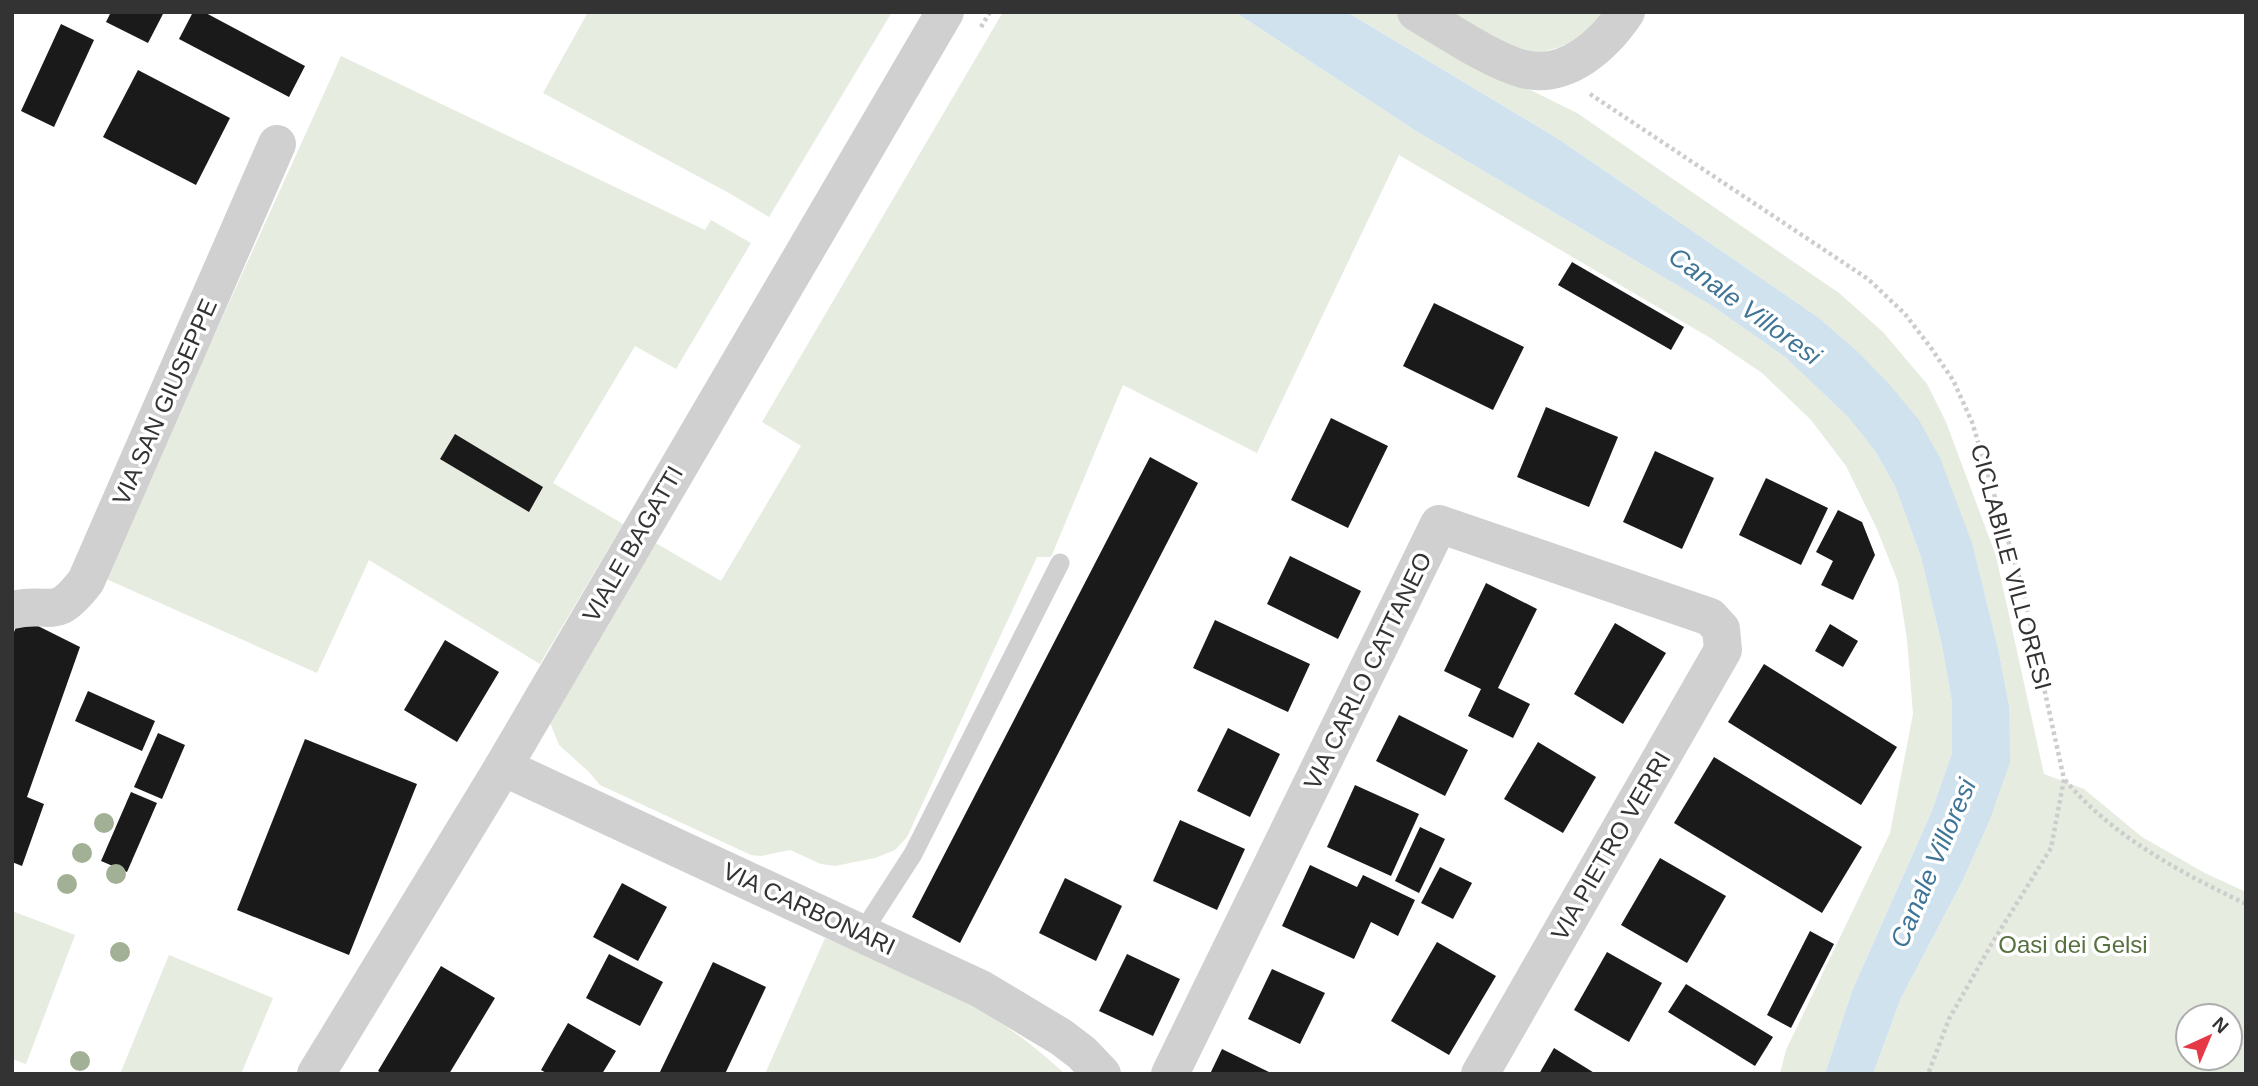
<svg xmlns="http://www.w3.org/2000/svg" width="2258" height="1086" viewBox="0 0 2258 1086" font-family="Helvetica,sans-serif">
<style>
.green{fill:#e6ecdf;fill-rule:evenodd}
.water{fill:#cfe2ee}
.building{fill:#1a1a1a}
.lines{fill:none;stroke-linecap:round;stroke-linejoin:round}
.path{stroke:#cdcdcd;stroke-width:4.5;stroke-dasharray:3.5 3.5;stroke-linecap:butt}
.lane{stroke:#d0d0d0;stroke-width:19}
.street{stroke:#d0d0d0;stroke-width:38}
.tree{fill:#a2b095}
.labels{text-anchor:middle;stroke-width:7;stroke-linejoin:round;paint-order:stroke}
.street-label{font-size:24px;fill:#333;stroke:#fff}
.park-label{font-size:24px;fill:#56703f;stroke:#fff}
.water-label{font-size:26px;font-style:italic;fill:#3f7597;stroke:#fff}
</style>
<rect width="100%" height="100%" fill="#fff"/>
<g class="green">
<polygon points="588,12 892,12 769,217 729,193 543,93"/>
<polygon points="1003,12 1235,12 1416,131 1714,307 1785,357 1848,417 1875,451 1895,486 1921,557 1942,646 1952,702 1952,753 1931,813 1852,991 1825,1074 1780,1074 1786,1050 1890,833 1913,714 1907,639 1898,582 1877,529 1846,466 1811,420 1762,373 1712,339 1399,155 1257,453 1123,385 1051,557 1037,557 907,837 895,850 875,858 835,866 821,864 790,850 761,856 751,855 600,785 589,772 559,745 549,720 654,542 721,581 801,446 762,422"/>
<path d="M1347,12h49l90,56 91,45 262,180 44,39 44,52 19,38 50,134 48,218 40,15 58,48 63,36 41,19v182h-373l28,-76 62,-118 26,-58 20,-117 -11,-57 -25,-102 -117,-196 -37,-32 -259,-178zM2188,1016h42v42h-42z"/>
<polygon points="1430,12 1610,12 1589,34 1560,47 1531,55"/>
<polygon points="341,56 705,230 711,220 751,243 676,369 635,346 553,483 623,524 540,664 369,560 317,673 104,578"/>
<polygon points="12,911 75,935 26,1064 12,1059"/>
<path d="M825,938c42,18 85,34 125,55 42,21 80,49 115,81h-300z"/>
<polygon points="169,955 273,998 241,1074 120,1074"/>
</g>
<polygon class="water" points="1235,12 1347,12 1560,140 1819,318 1856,350 1890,385 1919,420 1940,458 1973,546 1998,648 2009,705 2010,762 1989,822 1963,880 1901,998 1873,1074 1825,1074 1852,991 1931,813 1952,753 1952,702 1942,646 1921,557 1895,486 1875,451 1848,417 1785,357 1714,307 1416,131"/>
<g class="building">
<polygon points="111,12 164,12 148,43 106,22"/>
<polygon points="193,12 204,12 305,66 289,97 179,39"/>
<polygon points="61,24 94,40 54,127 21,111"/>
<polygon points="138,70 230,118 196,185 103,137"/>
<polygon points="1572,262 1684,327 1671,350 1558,285"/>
<polygon points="1434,303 1524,347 1493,410 1403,366"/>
<polygon points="1546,407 1618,437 1589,507 1517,477"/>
<polygon points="1331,418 1388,446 1348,528 1291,500"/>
<polygon points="455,434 543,487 529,512 440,459"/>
<polygon points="1655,451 1714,478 1682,549 1623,522"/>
<polygon points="1150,457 1198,483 960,943 912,917"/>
<polygon points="1766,478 1828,508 1801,565 1739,535"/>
<polygon points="1838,510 1862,522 1875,555 1853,600 1821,585 1833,561 1816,552"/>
<polygon points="1290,556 1361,591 1338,639 1267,604"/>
<polygon points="1486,583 1537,609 1498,688 1530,704 1513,738 1468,716 1481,689 1444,671"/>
<polygon points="20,617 80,647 27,797 44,804 22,866 12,862 12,637"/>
<polygon points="1215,620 1310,664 1288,712 1193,668"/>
<polygon points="1615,623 1666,653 1623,724 1574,694"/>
<polygon points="1830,624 1858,641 1843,667 1815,651"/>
<polygon points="445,640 499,672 457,742 404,710"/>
<polygon points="1764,664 1897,747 1861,805 1728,722"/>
<polygon points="88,691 155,721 142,751 75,721"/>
<polygon points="1399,715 1468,750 1445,796 1376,761"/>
<polygon points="1228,728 1280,754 1250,817 1197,791"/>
<polygon points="158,733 185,745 162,799 134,787"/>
<polygon points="305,739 417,784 349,955 237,910"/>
<polygon points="1538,742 1596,777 1563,833 1504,799"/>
<polygon points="1714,757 1862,847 1822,913 1674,823"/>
<polygon points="1355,785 1419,814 1391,876 1327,847"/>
<polygon points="131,792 157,803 127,872 101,861"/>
<polygon points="1180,820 1245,849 1217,910 1153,881"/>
<polygon points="1420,827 1445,839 1419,893 1395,881"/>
<polygon points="1660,858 1726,896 1687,963 1621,925"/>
<polygon points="1310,865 1357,887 1363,875 1415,900 1398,936 1371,922 1354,959 1282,926"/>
<polygon points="1440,867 1472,883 1453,919 1421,903"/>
<polygon points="1065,878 1122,906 1096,961 1039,933"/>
<polygon points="622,883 667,907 638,961 593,937"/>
<polygon points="1810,931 1834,944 1791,1028 1767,1015"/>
<polygon points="1437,942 1496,976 1449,1055 1391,1021"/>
<polygon points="1607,952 1662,983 1629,1042 1574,1010"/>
<polygon points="609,954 663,982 640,1026 586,998"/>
<polygon points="1127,954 1180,979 1153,1036 1099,1011"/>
<polygon points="713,962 766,987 725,1074 659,1074"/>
<polygon points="441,966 495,998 449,1074 383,1074 378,1071"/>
<polygon points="1272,969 1325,993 1300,1044 1248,1019"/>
<polygon points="1686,984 1773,1037 1755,1066 1668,1012"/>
<polygon points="568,1023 616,1051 602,1074 548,1074 541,1070"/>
<polygon points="1554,1048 1596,1074 1539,1074"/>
<polygon points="1222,1049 1273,1074 1210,1074"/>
</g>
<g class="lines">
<g class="path">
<polyline points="981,27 990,12"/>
<polyline points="1590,94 1868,279 1905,314 1931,348 1953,380 1972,422 2021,583 2064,779 2051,848 1991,945 1949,1019 1928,1074"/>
<path d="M2065,780c48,57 115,92 181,124"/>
</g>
<polyline class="lane" points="862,933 913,854 1060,563"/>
<g class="street">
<path d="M1416,12c29,17 76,49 107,57 43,11 81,-24 103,-57"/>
<path d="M12,610c40,-10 41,14 74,-29l191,-437"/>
<polyline points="503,767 981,989 1061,1037 1082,1053 1102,1074"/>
<polyline points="316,1074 503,767 945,12"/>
<polyline points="1170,1074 1439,524 1710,617 1721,629 1723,650 1480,1074"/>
</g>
</g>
<g class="tree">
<circle cx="104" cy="823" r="10"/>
<circle cx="82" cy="853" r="10"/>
<circle cx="116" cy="874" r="10"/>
<circle cx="67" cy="884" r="10"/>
<circle cx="120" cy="952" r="10"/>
<circle cx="80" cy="1061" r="10"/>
</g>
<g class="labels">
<g class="street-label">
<text transform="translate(165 402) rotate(-66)" y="8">VIA SAN GIUSEPPE</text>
<text transform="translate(633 544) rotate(-60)" y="8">VIALE BAGATTI</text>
<text transform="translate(2011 567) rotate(75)" y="8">CICLABILE VILLORESI</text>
<text transform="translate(1368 671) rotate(-64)" y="8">VIA CARLO CATTANEO</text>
<text transform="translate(1611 846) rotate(-60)" y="8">VIA PIETRO VERRI</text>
<text transform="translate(809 909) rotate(25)" y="8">VIA CARBONARI</text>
</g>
<g class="park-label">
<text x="2073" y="953">Oasi dei Gelsi</text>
</g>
<g class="water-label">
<text transform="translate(1745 306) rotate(36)" y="9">Canale Villoresi</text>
<text transform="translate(1933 863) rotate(-67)" y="9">Canale Villoresi</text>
</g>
</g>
<rect width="2258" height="1086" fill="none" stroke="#333333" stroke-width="28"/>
<g transform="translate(2209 1037) rotate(44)"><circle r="33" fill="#ffffff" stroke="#adadad" stroke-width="2"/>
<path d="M0-5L12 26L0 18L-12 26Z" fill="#e63946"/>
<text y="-10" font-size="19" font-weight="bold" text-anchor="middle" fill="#333333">N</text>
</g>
</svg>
